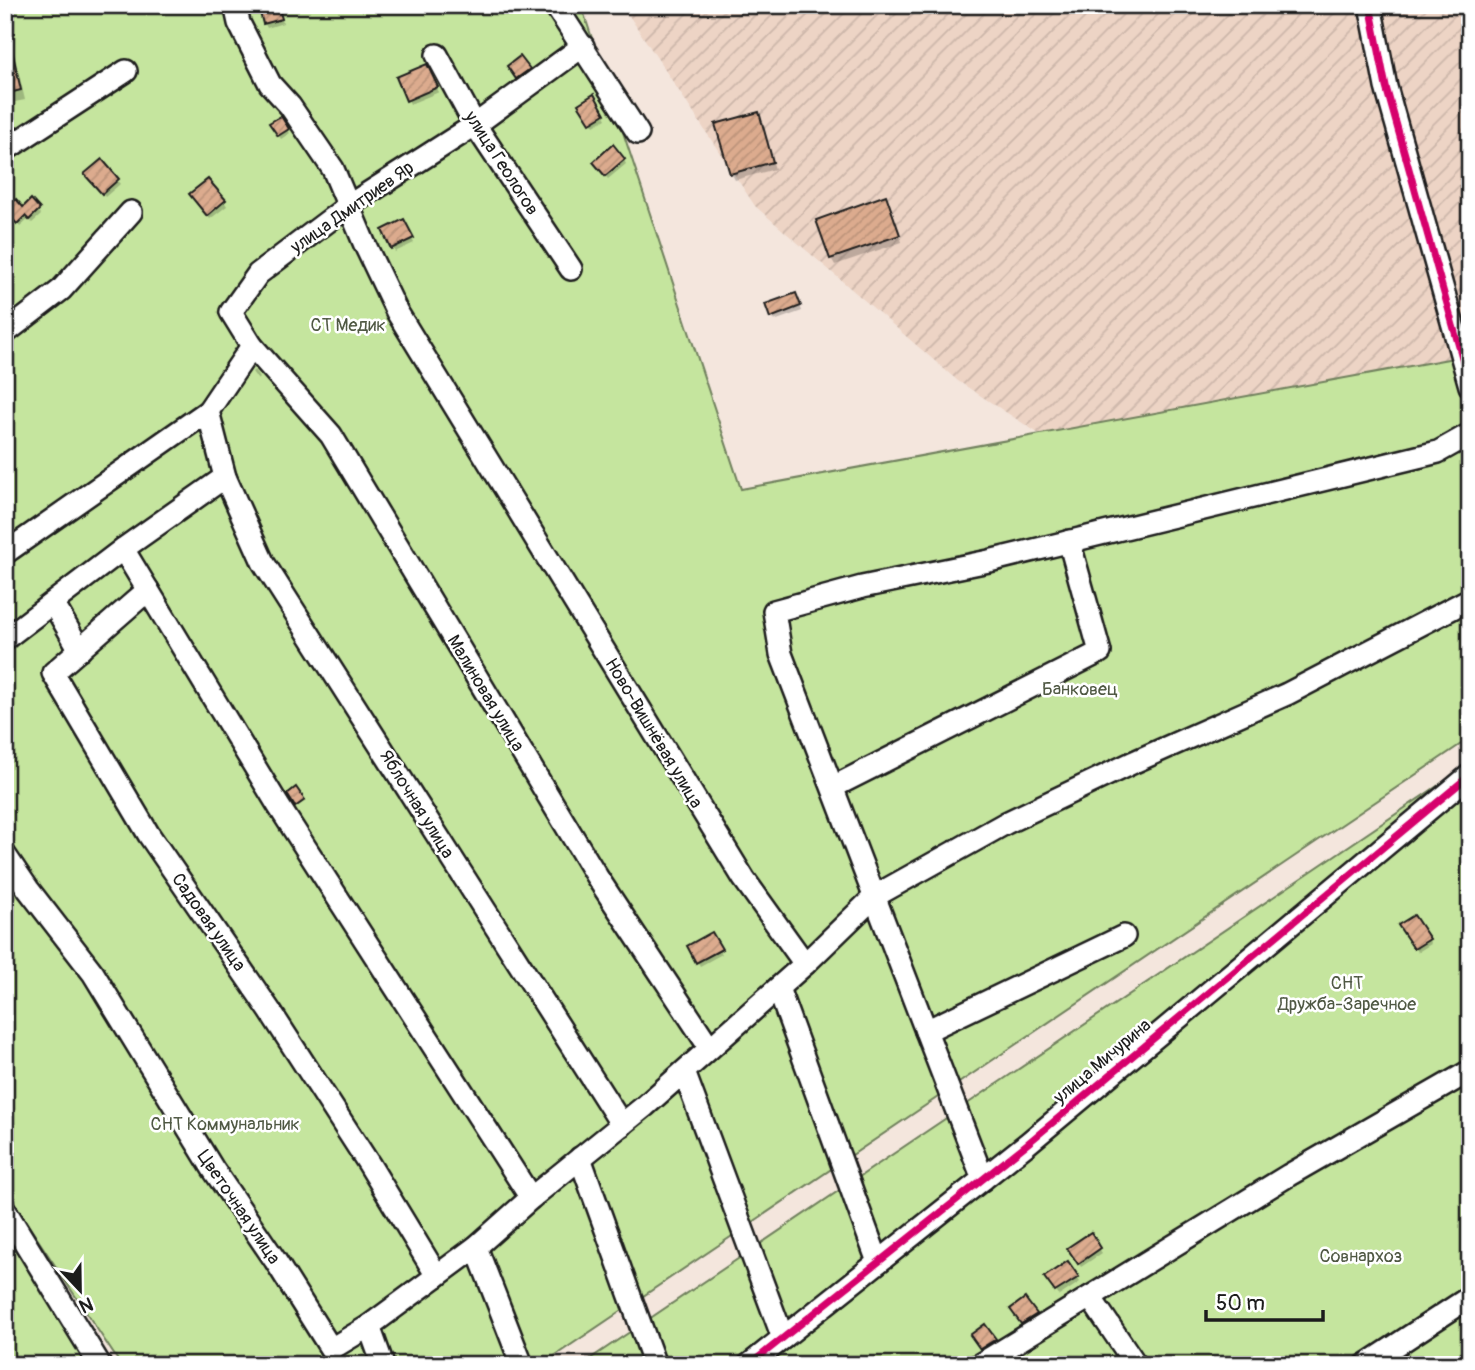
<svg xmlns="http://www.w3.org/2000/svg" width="1475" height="1370" viewBox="0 0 1475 1370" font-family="Pangolin,sans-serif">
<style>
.industrial{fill:url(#industrial-furrows)}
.green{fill:#c5e59e;stroke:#70805d;stroke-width:2}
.shadow{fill:#0003}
.building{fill:url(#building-hatch);stroke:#1c1c1c;stroke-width:2}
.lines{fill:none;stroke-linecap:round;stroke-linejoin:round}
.minor-casing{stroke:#1c1c1c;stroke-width:26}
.minor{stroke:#fff;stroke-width:21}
.cycleway-casing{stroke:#fff;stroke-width:11}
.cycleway{stroke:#d6006c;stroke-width:7}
.labels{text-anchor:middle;stroke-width:5;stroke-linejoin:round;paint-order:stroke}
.street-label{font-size:18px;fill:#1c1c1c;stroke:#fff}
.park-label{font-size:18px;fill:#4f5843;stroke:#fff}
</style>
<defs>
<pattern id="industrial-furrows" width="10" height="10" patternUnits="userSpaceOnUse" patternTransform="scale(1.75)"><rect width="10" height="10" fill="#edd4c5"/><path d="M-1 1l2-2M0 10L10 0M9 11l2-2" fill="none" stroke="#cbb5a9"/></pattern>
<pattern id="building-hatch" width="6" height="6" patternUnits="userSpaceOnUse" patternTransform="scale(1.75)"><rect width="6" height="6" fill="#dcab8e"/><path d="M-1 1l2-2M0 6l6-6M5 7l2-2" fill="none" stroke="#bc937a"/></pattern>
</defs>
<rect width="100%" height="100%" fill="#f4e6dd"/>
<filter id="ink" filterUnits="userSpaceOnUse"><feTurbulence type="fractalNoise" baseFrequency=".0143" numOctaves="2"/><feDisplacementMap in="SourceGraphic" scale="14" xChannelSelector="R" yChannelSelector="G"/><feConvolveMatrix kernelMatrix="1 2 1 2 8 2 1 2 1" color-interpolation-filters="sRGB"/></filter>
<g filter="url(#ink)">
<polygon class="industrial" points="622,5 1470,5 1470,405 1142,501 958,381 755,206"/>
<g class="green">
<polygon points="5,5 581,5 741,489 1470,355 1470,738 541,1365 327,1365 439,1268 312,1365 121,1365 5,1190"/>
<polygon points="1470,764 1470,1365 581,1365"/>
<polygon points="5,1209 103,1365 5,1365"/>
</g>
<g class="shadow">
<polygon points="278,5 283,23 267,28 265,24"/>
<polygon points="5,14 25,100 5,104"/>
<polygon points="426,67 439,92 410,104 399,78"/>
<polygon points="528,70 531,74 520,82 511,71"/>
<polygon points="593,97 606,119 594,126 581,104"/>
<polygon points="758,114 775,169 735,180 731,173"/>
<polygon points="280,118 290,133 281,139 271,124"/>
<polygon points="624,160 626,164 608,179 597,166"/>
<polygon points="102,161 120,184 105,197 89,178"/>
<polygon points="194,198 224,201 227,206 210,219"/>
<polygon points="31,202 41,215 32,223 29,219 20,227 9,214 22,210"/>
<polygon points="889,204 902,242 835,265 831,258"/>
<polygon points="404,222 414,243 395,252 384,231"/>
<polygon points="798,299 802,311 774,321 772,317"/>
<polygon points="254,370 260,378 258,380 252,372"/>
<polygon points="1414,917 1431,944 1418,952 1401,926"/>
<polygon points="711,934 722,954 700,966 689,946"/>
<polygon points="1090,1235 1102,1253 1081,1267 1069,1249"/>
<polygon points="1068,1264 1080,1282 1059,1296 1047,1277"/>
<polygon points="1025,1301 1038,1319 1025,1327 1015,1314"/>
<polygon points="985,1326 997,1344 984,1352 975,1340"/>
</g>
<g class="building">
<polygon points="258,5 278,5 282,19 263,24"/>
<polygon points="10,42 21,90 5,94 5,43"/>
<polygon points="520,56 530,69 516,79 507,66"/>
<polygon points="427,64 438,87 406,101 396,77"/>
<polygon points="594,94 605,114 590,123 578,104"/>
<polygon points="759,112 773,162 730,174 715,124"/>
<polygon points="281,116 289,129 278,136 269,123"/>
<polygon points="613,144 625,159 605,176 593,162"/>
<polygon points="102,159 119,179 102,194 84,174"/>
<polygon points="208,179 226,200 207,216 189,194"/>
<polygon points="886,195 900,235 830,259 816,220"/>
<polygon points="16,199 23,207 31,199 40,209 29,220 25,216 17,224 5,211"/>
<polygon points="404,219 414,238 391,249 382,230"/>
<polygon points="796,293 801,306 770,318 765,304"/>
<polygon points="296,787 305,800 295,807 287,794"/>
<polygon points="1414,915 1430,939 1414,949 1398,925"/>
<polygon points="712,932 722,949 696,963 687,946"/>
<polygon points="1091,1232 1101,1248 1078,1264 1067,1248"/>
<polygon points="1068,1261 1079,1277 1055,1292 1044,1277"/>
<polygon points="1025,1298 1037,1314 1021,1324 1010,1309"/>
<polygon points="985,1324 996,1339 980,1349 970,1335"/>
</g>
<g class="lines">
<g class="minor-casing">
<g id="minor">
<polyline points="235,5 239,23 270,84 290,106 333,169 365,245 397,312 744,879 805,964 645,1106 531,1198 476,1247 369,1326"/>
<polyline points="555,5 638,133"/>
<polyline points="1370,5 1386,87 1470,386"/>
<polyline points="437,55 475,125 571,269"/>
<polyline points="5,150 126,71"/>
<polyline points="5,333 61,290 131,212"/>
<polyline points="252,346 331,435 597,877 710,1048"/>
<polyline points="225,477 263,562 622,1125"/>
<polyline points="123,549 278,805 531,1198"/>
<polyline points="5,553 208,411"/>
<polyline points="148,590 53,673 149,835 270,1011 369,1164 437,1276"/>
<polyline points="53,603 80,650"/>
<polyline points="5,639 123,549 225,477 208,411 252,346 231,312 258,274 348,206 475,125 583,46"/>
<polyline points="833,787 1100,652 1069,541"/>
<polyline points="5,855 28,889 93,973 213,1169 275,1260 331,1349 369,1326 383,1365"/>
<polyline points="805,964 875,896 1006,823 1134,762 1287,694 1470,599"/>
<polyline points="778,988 878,1262"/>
<polyline points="926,1031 1124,936"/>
<polyline points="684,1072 783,1338"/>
<polyline points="580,1158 655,1365"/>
<polyline points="983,1179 781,654 774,611 862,587 989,561 1438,452 1470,434"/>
<polyline points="5,1210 100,1365"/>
<polyline points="476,1247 522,1365"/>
<polyline points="1090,1297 1136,1365"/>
<polyline points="749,1365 1027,1144 1470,775"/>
<polyline points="979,1365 1289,1175 1470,1071"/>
<polyline points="1366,1365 1470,1297"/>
</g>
</g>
<use href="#minor" class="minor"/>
<g class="cycleway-casing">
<g id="cycleway">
<polyline points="1370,5 1386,87 1470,386"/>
<polyline points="749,1365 1027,1144 1470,775"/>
</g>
</g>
<use href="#cycleway" class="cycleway"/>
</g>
</g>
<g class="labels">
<g class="street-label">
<text transform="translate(502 163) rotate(57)" y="6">улица Геологов</text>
<text transform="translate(352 207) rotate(-35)" y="6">улица Дмитриев Яр</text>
<text transform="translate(486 693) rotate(59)" y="6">Малиновая улица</text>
<text transform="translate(654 733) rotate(59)" y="6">Ново-Вишнёвая улица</text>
<text transform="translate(417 804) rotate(58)" y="6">Яблочная улица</text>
<text transform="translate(209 922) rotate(55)" y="6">Садовая улица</text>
<text transform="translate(1102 1061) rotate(-40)" y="6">улица Мичурина</text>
<text transform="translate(239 1207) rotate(56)" y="6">Цветочная улица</text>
</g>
<g class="park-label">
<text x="348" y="331">СТ Медик</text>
<text x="1080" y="695">Банковец</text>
<text x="1347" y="989">СНТ<tspan x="1347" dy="21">Дружба-Заречное</tspan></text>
<text x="225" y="1130">СНТ Коммунальник</text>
<text x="1361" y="1262">Совнархоз</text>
</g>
</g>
<rect width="1475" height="1370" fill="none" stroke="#fff" stroke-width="28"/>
<rect x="14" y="14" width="1447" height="1342" fill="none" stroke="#1c1c1c" stroke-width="2.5" filter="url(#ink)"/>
<g transform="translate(80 1290) rotate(158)" stroke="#ffffff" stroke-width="5" paint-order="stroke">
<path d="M0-5L12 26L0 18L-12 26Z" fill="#1c1c1c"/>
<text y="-10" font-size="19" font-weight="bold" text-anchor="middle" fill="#1c1c1c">N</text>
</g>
<path d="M1206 1310v10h117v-10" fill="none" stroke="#1c1c1c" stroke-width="3.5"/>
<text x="1216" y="1310" font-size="21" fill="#1c1c1c" stroke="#ffffff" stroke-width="5" paint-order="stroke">50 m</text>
</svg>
